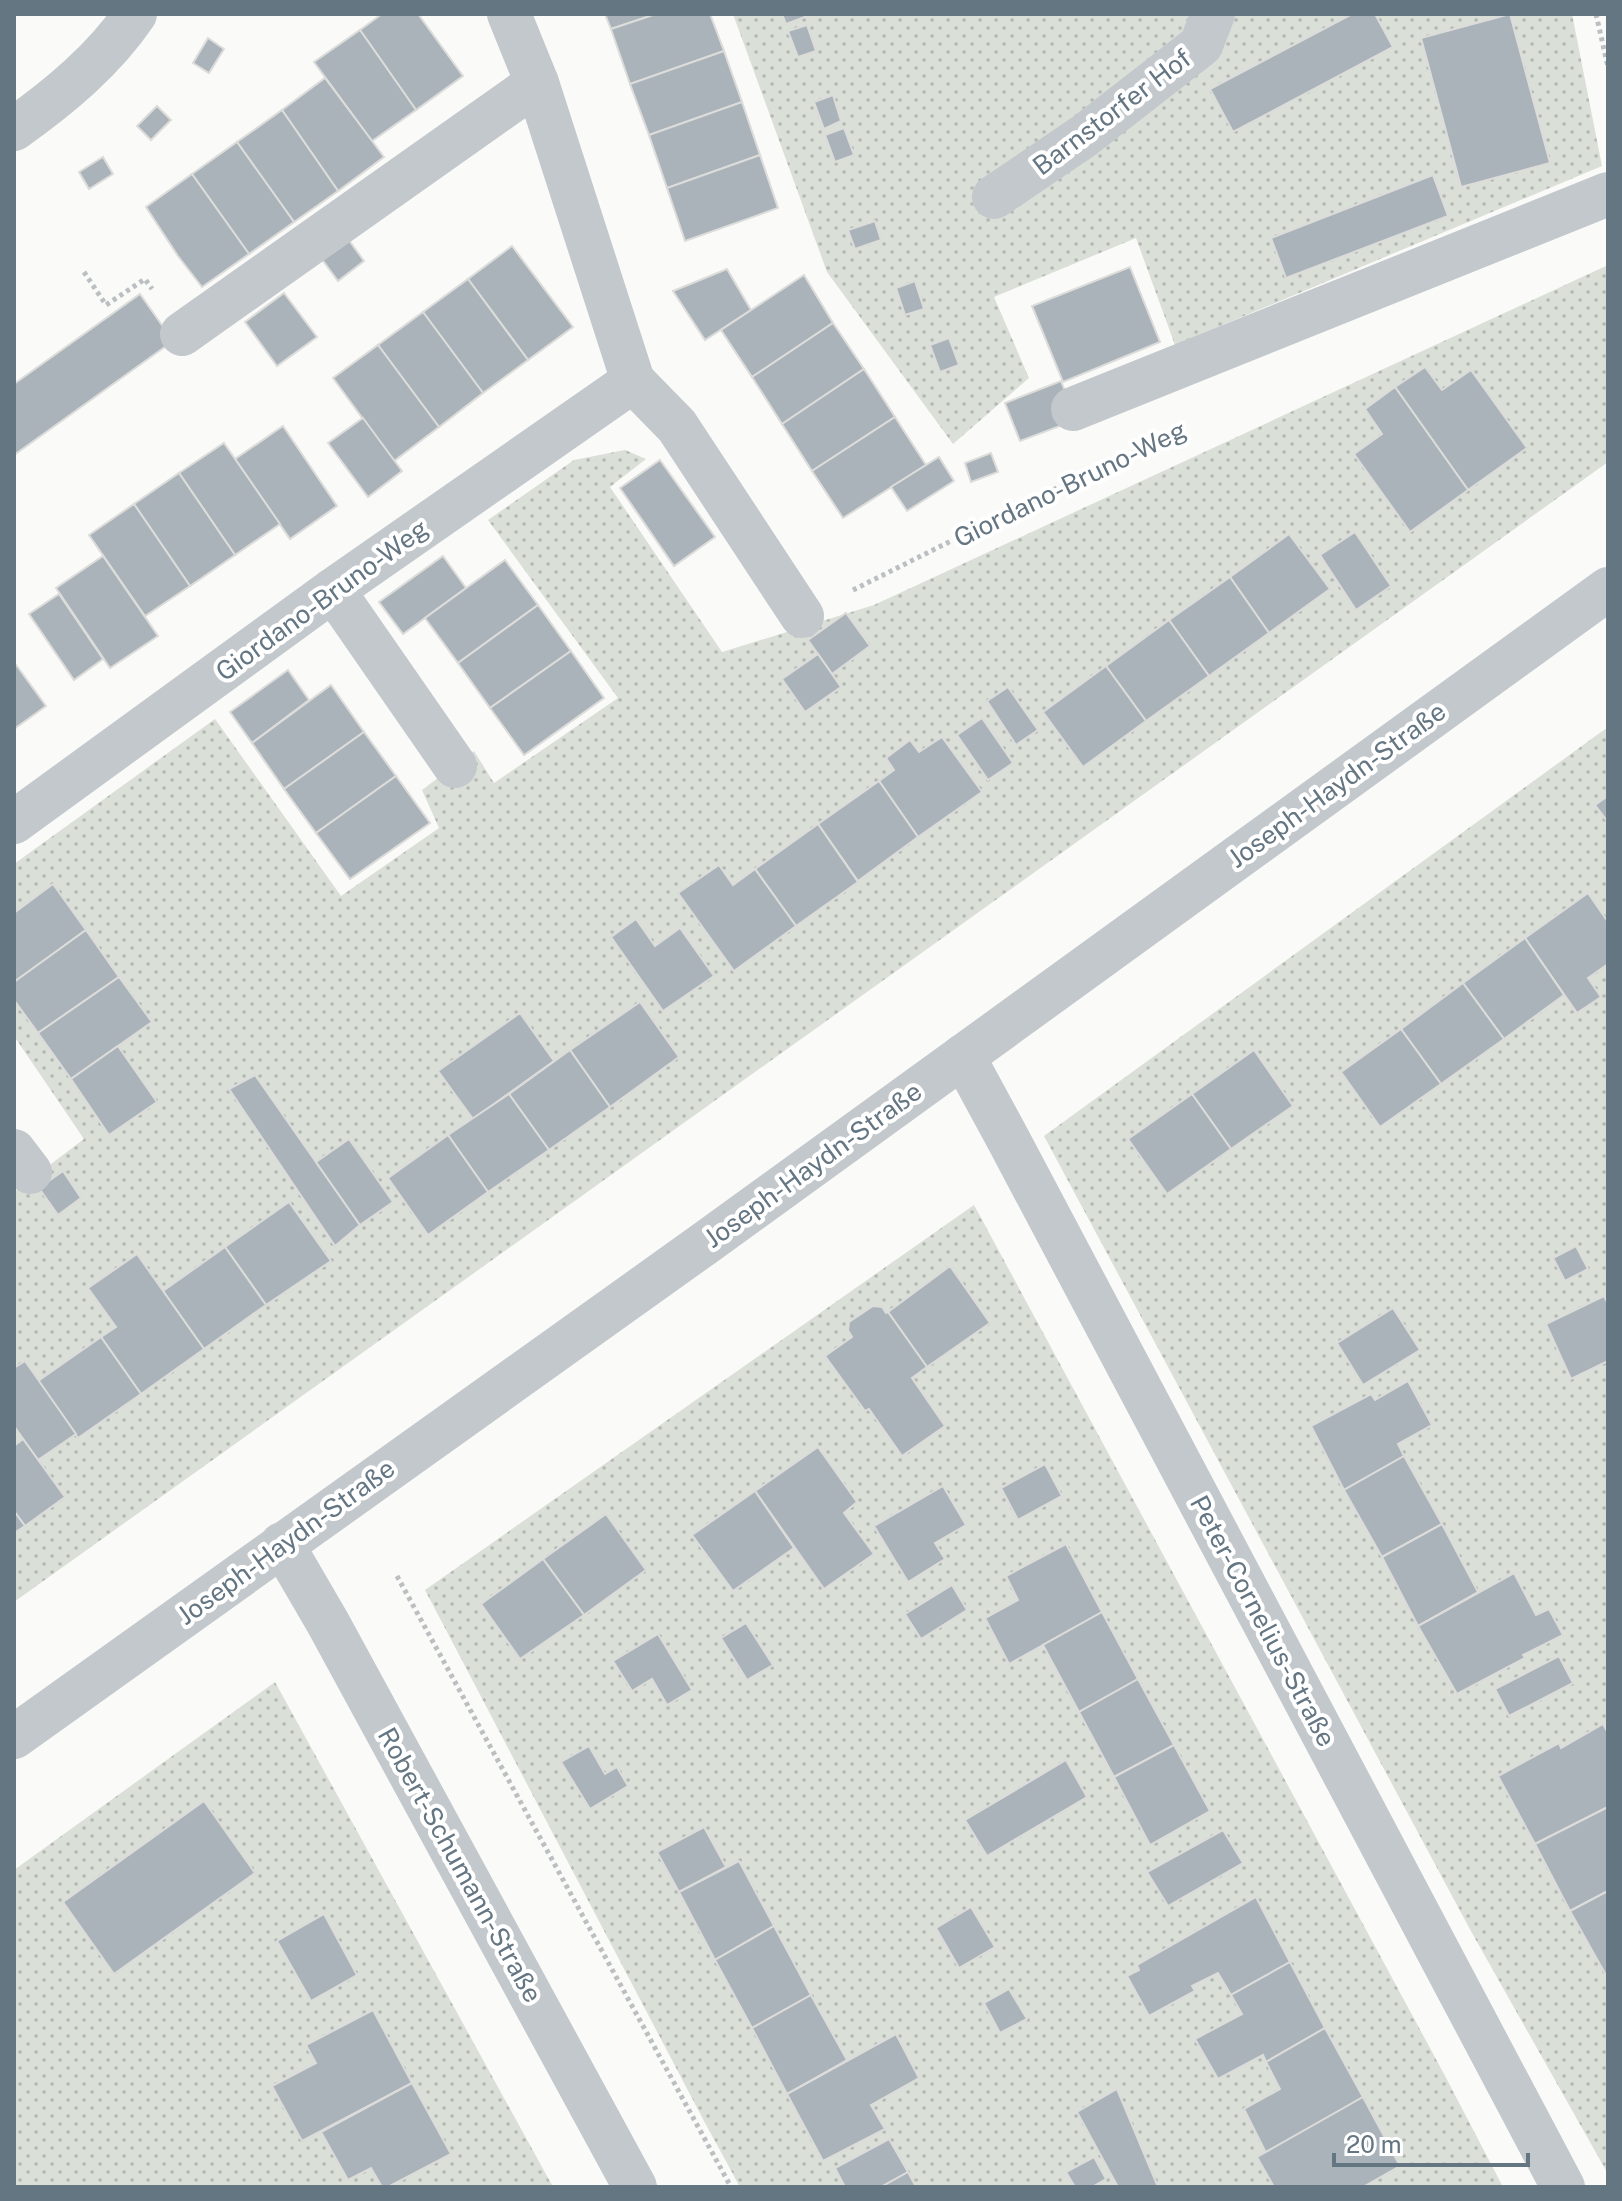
<svg xmlns="http://www.w3.org/2000/svg" width="1622" height="2201" viewBox="0 0 1622 2201" font-family="'Public Sans',sans-serif">
<style>
.garden{fill:url(#garden-dots)}
.building{fill:#aab3b9;stroke:#dcdcda;stroke-width:2}
.lines{fill:none;stroke-linecap:round;stroke-linejoin:round}
.path{stroke:#bbbfc2;stroke-width:5;stroke-dasharray:4 4;stroke-linecap:butt}
.minor{stroke:#c3c8cc;stroke-width:44}
.labels{text-anchor:middle;stroke-width:8;stroke-linejoin:round;paint-order:stroke}
.street-label{font-size:26px;fill:#657683;stroke:#fff}
</style>
<defs>
<pattern id="garden-dots" width="8" height="8" patternUnits="userSpaceOnUse" patternTransform="scale(2)"><rect width="8" height="8" fill="#dadfd7"/><path d="M2 2h.1M6 6h.1" fill="none" stroke="#b4b9b4" stroke-width="1.8" stroke-linecap="round"/></pattern>
</defs>
<rect width="100%" height="100%" fill="#fafaf8"/>
<g class="garden">
<polygon points="733,14 1572,14 1602,166 1175,345 1136,238 994,297 1029,378 953,444 827,272"/>
<polygon points="1608,265 1608,462 14,1602 14,1192 84,1139 14,1036 14,864 215,719 341,896 439,828 422,790 474,751 494,783 618,698 488,520 574,460 625,450 646,459 610,487 722,652 874,605"/>
<polygon points="1608,727 1608,2174 1472,1933 1044,1136"/>
<polygon points="974,1205 1444,2074 1503,2187 740,2187 704,2121 425,1590"/>
<polygon points="275,1682 553,2187 14,2187 14,1870"/>
</g>
<g class="building">
<polygon points="382,14 418,14 463,76 416,110 360,30"/>
<polygon points="605,14 656,14 611,29"/>
<polygon points="656,14 710,14 724,51 630,84 611,29"/>
<polygon points="782,14 804,14 805,17 786,24"/>
<polygon points="1352,14 1375,14 1393,47 1233,132 1210,89"/>
<polygon points="1510,14 1550,163 1461,187 1421,38"/>
<polygon points="807,25 816,51 798,57 788,31"/>
<polygon points="360,30 416,110 372,141 314,62"/>
<polygon points="208,38 224,49 209,73 193,63"/>
<polygon points="724,51 742,102 649,135 630,84"/>
<polygon points="325,78 384,157 338,191 282,110"/>
<polygon points="833,95 841,121 824,129 814,102"/>
<polygon points="742,102 760,155 667,188 649,135"/>
<polygon points="157,106 171,120 151,140 137,126"/>
<polygon points="282,110 338,191 294,222 237,142"/>
<polygon points="844,128 854,155 835,162 825,135"/>
<polygon points="237,142 294,222 249,254 192,174"/>
<polygon points="760,155 778,208 685,241 667,188"/>
<polygon points="103,157 113,174 89,189 79,172"/>
<polygon points="192,174 249,254 202,287 178,256 146,207"/>
<polygon points="1433,175 1448,216 1286,278 1271,238"/>
<polygon points="875,221 881,240 855,249 848,230"/>
<polygon points="348,239 364,261 338,281 321,258"/>
<polygon points="512,246 573,327 528,360 468,279"/>
<polygon points="1130,267 1160,342 1063,382 1032,306"/>
<polygon points="727,269 751,310 705,340 673,291"/>
<polygon points="804,275 833,323 752,377 721,330"/>
<polygon points="468,279 528,360 483,393 423,312"/>
<polygon points="915,281 924,309 905,315 896,288"/>
<polygon points="284,293 317,337 277,366 245,322"/>
<polygon points="140,294 173,341 14,455 14,384"/>
<polygon points="423,312 483,393 439,427 378,345"/>
<polygon points="833,323 864,369 782,424 752,377"/>
<polygon points="949,338 959,365 940,372 930,345"/>
<polygon points="378,345 439,427 394,461 333,378"/>
<polygon points="1425,367 1442,390 1471,370 1527,448 1468,490 1395,387"/>
<polygon points="864,369 895,417 812,471 782,424"/>
<polygon points="1061,381 1076,420 1020,441 1005,403"/>
<polygon points="1395,387 1468,490 1410,532 1354,454 1382,434 1365,409"/>
<polygon points="895,417 926,465 843,518 812,471"/>
<polygon points="363,418 402,471 368,497 328,443"/>
<polygon points="283,426 337,506 290,539 235,459"/>
<polygon points="224,443 280,524 235,555 179,473"/>
<polygon points="991,453 998,472 971,482 965,463"/>
<polygon points="939,457 954,481 907,511 891,487"/>
<polygon points="660,460 715,537 674,566 620,488"/>
<polygon points="179,473 235,555 190,586 134,504"/>
<polygon points="134,504 190,586 145,616 89,535"/>
<polygon points="1355,532 1391,586 1356,610 1320,555"/>
<polygon points="1289,534 1330,589 1269,633 1230,577"/>
<polygon points="103,556 158,636 110,668 56,588"/>
<polygon points="443,556 466,588 403,634 379,602"/>
<polygon points="505,560 538,605 458,663 425,618"/>
<polygon points="1230,577 1269,633 1209,676 1169,620"/>
<polygon points="59,594 103,659 74,680 29,614"/>
<polygon points="538,605 571,651 490,708 458,663"/>
<polygon points="846,613 870,646 832,674 808,640"/>
<polygon points="1169,620 1209,676 1146,721 1106,666"/>
<polygon points="571,651 604,698 524,755 490,708"/>
<polygon points="818,654 841,687 805,712 782,679"/>
<polygon points="14,662 46,706 14,729"/>
<polygon points="1106,666 1146,721 1083,767 1043,712"/>
<polygon points="288,670 309,700 252,743 230,712"/>
<polygon points="331,685 364,732 284,789 252,743"/>
<polygon points="1008,687 1038,730 1016,745 987,701"/>
<polygon points="982,718 1013,763 988,780 957,735"/>
<polygon points="364,732 396,776 316,833 284,789"/>
<polygon points="942,737 982,792 918,837 879,781 894,770 886,758 910,740 919,752"/>
<polygon points="396,776 430,823 350,879 316,833"/>
<polygon points="879,781 918,837 858,881 818,824"/>
<polygon points="1608,796 1608,822 1595,805"/>
<polygon points="818,824 858,882 796,926 755,869"/>
<polygon points="719,865 733,885 755,869 796,926 734,971 678,893"/>
<polygon points="53,884 86,930 14,982 14,913"/>
<polygon points="1588,893 1608,922 1608,964 1588,978 1601,997 1577,1013 1525,938"/>
<polygon points="636,919 655,946 680,928 714,976 663,1011 611,937"/>
<polygon points="86,930 119,977 38,1033 14,1000 14,982"/>
<polygon points="1525,938 1564,995 1504,1039 1463,983"/>
<polygon points="119,977 152,1022 71,1079 38,1033"/>
<polygon points="1463,983 1504,1039 1441,1084 1401,1029"/>
<polygon points="640,1002 679,1057 610,1107 570,1050"/>
<polygon points="520,1013 554,1061 473,1119 438,1071"/>
<polygon points="1401,1029 1441,1084 1380,1127 1341,1072"/>
<polygon points="118,1046 157,1102 109,1135 71,1079"/>
<polygon points="570,1050 610,1107 549,1150 509,1094"/>
<polygon points="1254,1050 1293,1106 1231,1149 1192,1094"/>
<polygon points="255,1075 360,1225 335,1246 229,1089"/>
<polygon points="509,1094 549,1150 488,1192 448,1135"/>
<polygon points="1192,1094 1231,1149 1167,1194 1128,1139"/>
<polygon points="448,1135 488,1192 428,1235 388,1178"/>
<polygon points="349,1139 393,1202 360,1225 316,1162"/>
<polygon points="63,1171 81,1198 58,1215 39,1188"/>
<polygon points="289,1202 331,1261 266,1305 225,1247"/>
<polygon points="1576,1246 1588,1269 1565,1281 1553,1258"/>
<polygon points="225,1247 266,1305 204,1349 163,1291"/>
<polygon points="137,1254 204,1349 141,1394 101,1337 116,1327 88,1288"/>
<polygon points="950,1266 990,1323 927,1367 888,1312"/>
<polygon points="1604,1296 1608,1304 1608,1361 1571,1379 1546,1324"/>
<polygon points="873,1306 882,1307 886,1313 888,1312 927,1367 912,1378 945,1426 902,1456 869,1409 865,1411 825,1356 852,1337 848,1330 849,1322"/>
<polygon points="1393,1308 1420,1350 1363,1385 1337,1343"/>
<polygon points="101,1337 141,1394 78,1438 38,1381"/>
<polygon points="25,1361 76,1434 38,1460 14,1426 14,1368"/>
<polygon points="1408,1381 1432,1425 1398,1444 1404,1456 1344,1490 1311,1426 1371,1394 1375,1400"/>
<polygon points="23,1439 65,1497 25,1526 14,1511 14,1446"/>
<polygon points="818,1447 857,1502 844,1513 874,1554 824,1589 755,1491"/>
<polygon points="1404,1456 1442,1524 1382,1557 1344,1490"/>
<polygon points="1045,1464 1062,1496 1018,1520 1001,1488"/>
<polygon points="943,1486 966,1525 935,1543 945,1559 908,1582 874,1526"/>
<polygon points="755,1491 794,1548 733,1591 692,1535"/>
<polygon points="14,1511 25,1526 14,1533"/>
<polygon points="606,1514 646,1570 584,1615 543,1559"/>
<polygon points="1442,1524 1478,1592 1418,1626 1382,1557"/>
<polygon points="1066,1544 1102,1612 1009,1664 985,1618 1018,1600 1006,1576"/>
<polygon points="543,1559 584,1615 520,1659 481,1604"/>
<polygon points="1514,1573 1536,1615 1549,1609 1563,1635 1523,1655 1525,1658 1457,1694 1418,1626"/>
<polygon points="952,1585 967,1610 921,1639 905,1614"/>
<polygon points="1102,1612 1138,1679 1079,1712 1043,1645"/>
<polygon points="746,1623 773,1665 747,1680 721,1638"/>
<polygon points="658,1634 692,1690 667,1705 652,1679 632,1691 613,1661"/>
<polygon points="1559,1656 1573,1683 1509,1716 1495,1689"/>
<polygon points="1138,1679 1174,1745 1114,1777 1079,1712"/>
<polygon points="1603,1724 1608,1733 1608,1807 1535,1844 1498,1776 1559,1743 1561,1748"/>
<polygon points="1174,1745 1210,1811 1150,1845 1114,1777"/>
<polygon points="589,1746 605,1774 617,1767 628,1786 590,1809 561,1762"/>
<polygon points="1066,1760 1087,1797 987,1856 965,1820"/>
<polygon points="204,1801 255,1873 114,1974 63,1902"/>
<polygon points="1608,1807 1608,1891 1570,1911 1535,1844"/>
<polygon points="704,1827 726,1867 679,1892 657,1852"/>
<polygon points="1223,1830 1243,1863 1168,1906 1147,1872"/>
<polygon points="739,1861 774,1926 715,1960 679,1892"/>
<polygon points="1608,1891 1608,1977 1607,1977 1570,1911"/>
<polygon points="1256,1897 1290,1962 1231,1995 1218,1973 1192,1986 1195,1991 1149,2016 1127,1976 1139,1970 1137,1965"/>
<polygon points="971,1907 995,1947 959,1968 936,1928"/>
<polygon points="324,1914 357,1975 311,2001 277,1941"/>
<polygon points="774,1926 811,1995 752,2028 715,1960"/>
<polygon points="1290,1962 1325,2028 1266,2062 1263,2055 1218,2079 1195,2039 1242,2014 1231,1995"/>
<polygon points="1009,1989 1027,2019 1000,2033 984,2003"/>
<polygon points="811,1995 847,2060 787,2094 752,2028"/>
<polygon points="373,2010 412,2083 302,2141 272,2086 316,2063 306,2045"/>
<polygon points="1325,2028 1363,2097 1266,2153 1244,2109 1280,2089 1266,2062"/>
<polygon points="896,2034 919,2078 871,2105 885,2129 823,2161 787,2094"/>
<polygon points="412,2083 451,2154 388,2187 382,2187 371,2168 348,2180 321,2132"/>
<polygon points="1117,2089 1158,2187 1118,2187 1077,2112"/>
<polygon points="1363,2097 1400,2166 1363,2187 1274,2187 1257,2157"/>
<polygon points="889,2139 908,2172 881,2187 845,2187 835,2168"/>
<polygon points="1094,2157 1106,2179 1092,2187 1075,2187 1066,2172"/>
<polygon points="908,2172 916,2187 881,2187"/>
</g>
<g class="lines">
<g class="path">
<polyline points="1596,14 1608,67"/>
<polyline points="84,272 106,305 145,279 152,289"/>
<polyline points="853,590 1067,483 1182,430"/>
<polyline points="397,1576 731,2187"/>
</g>
<g class="minor">
<path d="M14,129c45,-32 90,-69 121,-115"/>
<polyline points="994,197 1084,136 1201,45 1213,14"/>
<polyline points="182,334 537,83"/>
<polyline points="633,381 677,426 802,616"/>
<polyline points="1073,409 1608,194"/>
<polyline points="333,590 455,766"/>
<polyline points="14,822 333,590 633,381 537,83 509,14"/>
<polyline points="963,1056 1008,1139 1563,2187"/>
<polyline points="14,1151 30,1172"/>
<polyline points="282,1544 328,1623 635,2187"/>
<polyline points="14,1737 704,1244 1608,589"/>
</g>
</g>
<g class="labels">
<g class="street-label">
<text transform="translate(1112 112) rotate(-37)" y="9">Barnstorfer Hof</text>
<text transform="translate(1070 484) rotate(-26)" y="9">Giordano-Bruno-Weg</text>
<text transform="translate(322 600) rotate(-36)" y="9">Giordano-Bruno-Weg</text>
<text transform="translate(1337 785) rotate(-36)" y="9">Joseph-Haydn-Straße</text>
<text transform="translate(813 1165) rotate(-36)" y="9">Joseph-Haydn-Straße</text>
<text transform="translate(286 1542) rotate(-36)" y="9">Joseph-Haydn-Straße</text>
<text transform="translate(1263 1621) rotate(62)" y="9">Peter-Cornelius-Straße</text>
<text transform="translate(460 1865) rotate(61)" y="9">Robert-Schumann-Straße</text>
</g>
</g>
<rect width="1622" height="2201" fill="none" stroke="#657683" stroke-width="32"/>
<path d="M1334 2153v12h194v-12" fill="none" stroke="#657683" stroke-width="4"/>
<text x="1346" y="2153" font-size="24" fill="#657683" stroke="#ffffff" stroke-width="6" paint-order="stroke">20 m</text>
</svg>
